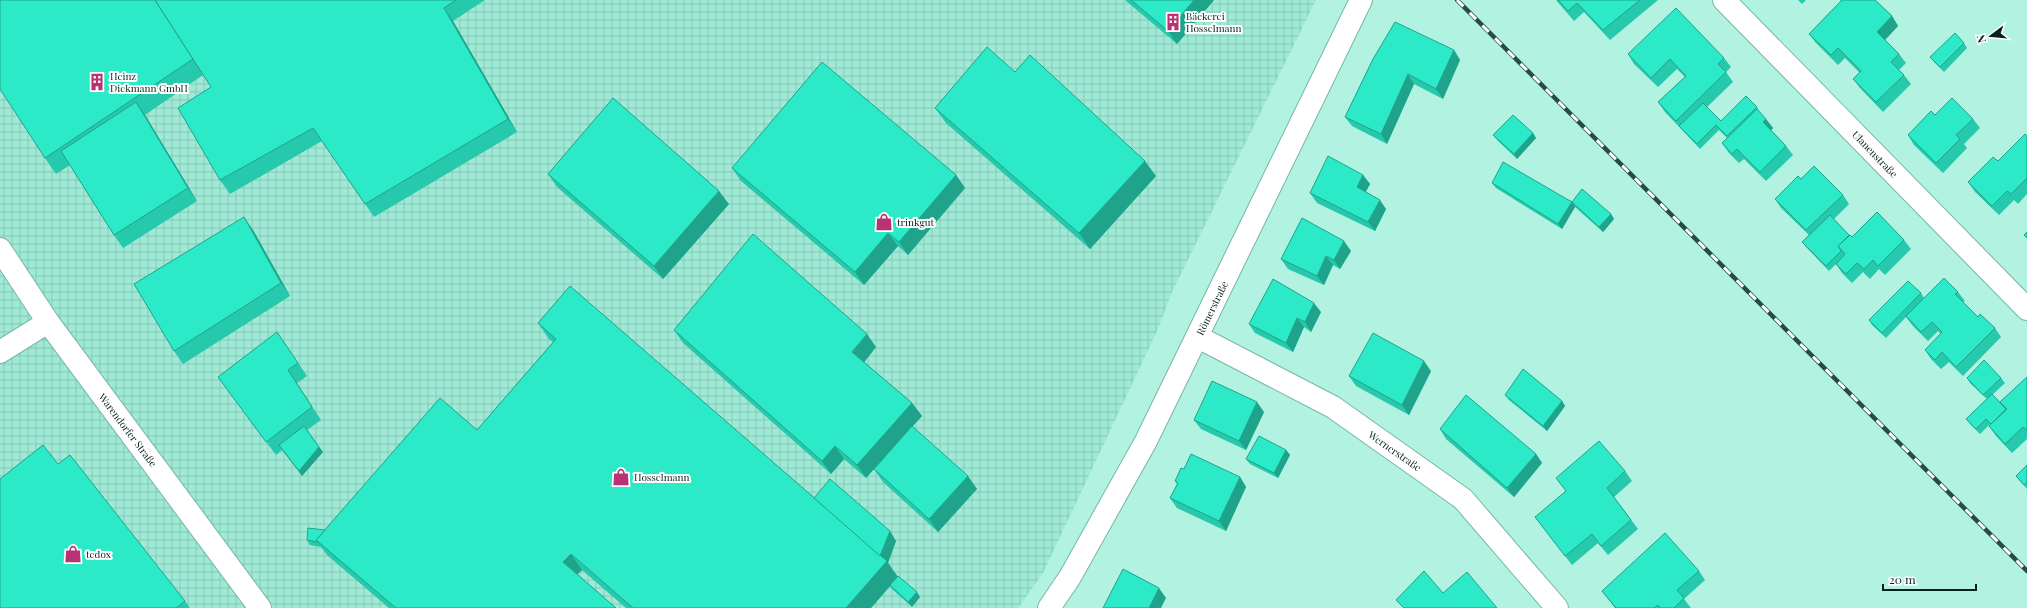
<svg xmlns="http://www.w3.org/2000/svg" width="2027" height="608" viewBox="0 0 2027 608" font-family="'Playfair Display',serif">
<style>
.industrial{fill:url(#industrial-grid)}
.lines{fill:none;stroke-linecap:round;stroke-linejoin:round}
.street-casing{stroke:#77b7a6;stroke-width:24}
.secondary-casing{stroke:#77b7a6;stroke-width:24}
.street{stroke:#fff;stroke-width:22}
.secondary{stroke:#fff;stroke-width:22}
.rail-casing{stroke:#284b43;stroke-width:4.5}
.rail{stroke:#fff;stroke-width:3;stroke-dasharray:9;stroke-linecap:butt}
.wall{fill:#26c9ab}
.shaded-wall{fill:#1fa48b}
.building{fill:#2ceac7;stroke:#1fa48b}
.labels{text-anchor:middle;stroke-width:4;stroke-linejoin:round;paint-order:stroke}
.poi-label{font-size:10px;fill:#07221c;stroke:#fff;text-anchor:start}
.street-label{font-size:10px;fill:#07221c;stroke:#fff}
</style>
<defs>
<pattern id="industrial-grid" width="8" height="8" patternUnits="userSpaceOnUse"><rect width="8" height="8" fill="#9fead6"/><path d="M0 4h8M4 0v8" fill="none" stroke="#87c8b7"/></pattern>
</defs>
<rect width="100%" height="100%" fill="#b1f2e1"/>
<polygon class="industrial" points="0,0 1316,0 1172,292 1158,329 1043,573 1018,608 0,608"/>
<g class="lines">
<g class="street-casing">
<g id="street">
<polyline points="1724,0 2027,309"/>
<polyline points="1198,337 1333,407 1463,499 1557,608"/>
<polyline points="0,352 48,322"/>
</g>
</g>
<g class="secondary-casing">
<g id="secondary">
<polyline points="0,249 48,322 260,608"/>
<polyline points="1049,608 1070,577 1146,441 1361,0"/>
</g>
</g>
<use href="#street" class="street"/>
<use href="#secondary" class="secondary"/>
<g class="rail-casing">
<polyline id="rail" points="1457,0 2027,571"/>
</g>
<use href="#rail" class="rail"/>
</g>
<g class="wall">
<polygon points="0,0 485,0 453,21 517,132 374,217 322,141 230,194 220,180 211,87 203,75 145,115 197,201 123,248 114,235 70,165 56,174 45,158"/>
<polygon points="1125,0 1214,0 1177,44"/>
<polygon points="1556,0 1658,0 1610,40 1584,12 1574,21"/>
<polygon points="1798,0 1806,0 1802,4"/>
<polygon points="1840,0 1875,0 1892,16 1898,26 1885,40 1899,54 1906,63 1899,70 1904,75 1911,84 1883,112 1860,88 1853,79 1860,73 1845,58 1838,65 1816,43 1809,34 1841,1"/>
<polygon points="1964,43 1967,48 1944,72 1934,62 1930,57"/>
<polygon points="1454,50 1460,60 1443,99 1414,84 1387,144 1352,126 1345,117 1373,59"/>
<polygon points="1628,54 1724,58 1731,67 1726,72 1733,82 1707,107 1721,121 1757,107 1760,113 1773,128 1771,130 1786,146 1793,155 1766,181 1744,159 1739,163 1729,153 1722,143 1727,138 1719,130 1700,149 1665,112 1658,102 1685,77 1677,69 1658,87 1634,64"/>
<polygon points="1015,72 1156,176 1090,249 946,123 935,108"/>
<polygon points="1935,115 1973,119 1980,128 1964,144 1967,148 1943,173 1914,145 1908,135"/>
<polygon points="1533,133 1536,138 1517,159 1497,140 1493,135"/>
<polygon points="2027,136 2027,194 2018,204 2014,200 1999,215 1975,192 1968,182 1998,161"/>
<polygon points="732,168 956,175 965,188 908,255 898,246 864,285 741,181"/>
<polygon points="548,174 729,204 663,279 557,187"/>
<polygon points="1363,175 1370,184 1366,192 1386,209 1375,231 1317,203 1310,193"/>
<polygon points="1801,179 1843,195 1849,204 1834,219 1849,235 1852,237 1904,240 1911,249 1885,275 1879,269 1870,279 1863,272 1852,283 1842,273 1836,264 1829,271 1806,247 1802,242 1809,235 1781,208 1775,199"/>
<polygon points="1492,183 1572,202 1611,214 1614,219 1603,232 1575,207 1562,229 1496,188"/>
<polygon points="253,230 290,296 183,364 174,351"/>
<polygon points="1351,251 1340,269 1333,265 1324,285 1288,269 1281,259"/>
<polygon points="1958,292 1965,301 1963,302 1978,317 1995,328 2001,337 1963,376 1949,362 1941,369 1931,359 1925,350 1941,334 1938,331 1928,341 1913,326 1906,317 1886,338 1872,325 1869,320 1921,293 1924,298"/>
<polygon points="1321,312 1311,332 1304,327 1293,352 1255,333 1249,324"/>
<polygon points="538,323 814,498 896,541 888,563 897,576 920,597 912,607 893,590 890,586 871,608 626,608 582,570 577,574 616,608 389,608 327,555 321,547 310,545 307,540 325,530 477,430 553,342 549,339"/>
<polygon points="674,330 876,347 864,362 912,403 922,416 912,426 977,489 938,532 883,482 874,469 866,478 844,459 831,474 683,343"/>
<polygon points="277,332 307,376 297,383 321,420 307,430 323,452 302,476 282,450 276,455 218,377"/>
<polygon points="1431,371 1409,415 1356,386 1349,376"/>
<polygon points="2027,377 2027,439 2012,453 1996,436 1989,426 1990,425 1990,424 1980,434 1970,424 1966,419 1987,399 1970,383 1967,378 2001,378 2005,383 1992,395 2003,405 2000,402"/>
<polygon points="1505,395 1562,401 1565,406 1547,431 1509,400"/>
<polygon points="1264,412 1246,450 1201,429 1194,420"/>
<polygon points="1440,429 1536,454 1542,463 1514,497 1446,439"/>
<polygon points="1286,450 1290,455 1278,478 1250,464 1246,459"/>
<polygon points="58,464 185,601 190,608 0,608"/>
<polygon points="2027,465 2027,489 2020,481 2016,476"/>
<polygon points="1184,469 1240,477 1246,487 1226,531 1177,508 1170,498 1177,484 1175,481"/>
<polygon points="1625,471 1632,481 1614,497 1638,529 1608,555 1598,543 1572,565 1535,517"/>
<polygon points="1699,571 1705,580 1684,599 1691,608 1615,608 1602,591"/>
</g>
<g class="shaded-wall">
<polygon points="1194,0 1214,0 1177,44 1168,31"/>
<polygon points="444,8 453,21 517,132 508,119"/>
<polygon points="1892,16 1898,26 1884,41 1877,32"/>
<polygon points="1454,50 1460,60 1443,99 1436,89"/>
<polygon points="1408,74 1414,84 1387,144 1381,134"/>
<polygon points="136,102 145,115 197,201 188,188"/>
<polygon points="1766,119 1773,128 1770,132 1763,122"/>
<polygon points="1533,133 1536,138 1517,159 1514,154"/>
<polygon points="1145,161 1156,176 1090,249 1079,233"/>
<polygon points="956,175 965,188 908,255 899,242"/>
<polygon points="1363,175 1370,184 1363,196 1357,187"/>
<polygon points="719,191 729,204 663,279 654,266"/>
<polygon points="1380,200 1386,209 1375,231 1368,222"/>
<polygon points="1572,202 1575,207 1562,229 1558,224"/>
<polygon points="1611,214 1614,219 1603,232 1599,227"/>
<polygon points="244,217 253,230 290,296 281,283"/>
<polygon points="888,233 898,246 864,285 855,272"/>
<polygon points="1344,241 1351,251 1340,269 1334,260"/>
<polygon points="1326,256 1333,265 1324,285 1317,276"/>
<polygon points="1314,303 1321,312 1311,332 1305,322"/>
<polygon points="1297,318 1304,327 1293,352 1286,343"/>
<polygon points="867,334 876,347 862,365 852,352"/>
<polygon points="1424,361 1431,371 1409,415 1402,405"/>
<polygon points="1562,401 1565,406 1547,431 1543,426"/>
<polygon points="1257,402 1264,412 1246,450 1239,441"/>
<polygon points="912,403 922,416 866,478 857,465"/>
<polygon points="835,446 844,459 831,474 822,461"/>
<polygon points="319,447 323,452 302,476 299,471"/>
<polygon points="1286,450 1290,455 1278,478 1274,473"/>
<polygon points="1536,454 1542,463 1514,497 1507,488"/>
<polygon points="968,476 977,489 938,532 929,519"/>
<polygon points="1240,477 1246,487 1226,531 1219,521"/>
<polygon points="890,531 896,541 888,563 898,577 871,608 846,608 880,557"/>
<polygon points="571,554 582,570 574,578 563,562"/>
<polygon points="1159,588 1166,598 1161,608 1149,608"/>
<polygon points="917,592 920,597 912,607 908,602"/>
</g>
<g class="building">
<polygon points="0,0 155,0 193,59 45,158 0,89"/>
<polygon points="155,0 456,0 444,8 508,119 365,204 313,128 220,180 178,108 211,87"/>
<polygon points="1131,0 1194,0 1168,31"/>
<polygon points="1558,0 1640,0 1603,30 1577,3 1568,11"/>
<polygon points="1842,0 1875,0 1892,16 1877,32 1899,54 1891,62 1904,75 1876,102 1853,79 1861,71 1838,48 1831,55 1809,34"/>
<polygon points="1676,8 1724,58 1718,64 1726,72 1676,121 1658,102 1686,76 1670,59 1651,78 1628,54"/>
<polygon points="1395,22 1454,50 1436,89 1408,74 1381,134 1345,117 1373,59"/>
<polygon points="1955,33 1964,43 1940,67 1930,57"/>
<polygon points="987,47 1015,72 1030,55 1145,161 1079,233 935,108"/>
<polygon points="822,62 956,175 899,242 888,233 855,272 732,168"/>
<polygon points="1746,96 1757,107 1727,136 1716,125 1697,144 1679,126 1703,103 1721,121"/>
<polygon points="613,98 719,191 654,266 548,174"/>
<polygon points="1952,98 1973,119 1956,135 1960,139 1936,163 1908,135 1931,111 1935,115"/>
<polygon points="136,102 188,188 114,235 61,151"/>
<polygon points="1757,109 1766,119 1763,122 1786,146 1760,172 1737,149 1732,154 1722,143"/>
<polygon points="1513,115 1533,133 1514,154 1493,135"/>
<polygon points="2025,134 2027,136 2027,178 2011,194 2007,191 1992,206 1968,182 1993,157 1998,161"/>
<polygon points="1328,156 1363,175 1357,187 1380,200 1368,222 1310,193"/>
<polygon points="1503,162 1572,202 1558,224 1492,183"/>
<polygon points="1814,166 1843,195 1806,230 1775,199 1798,176 1801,179"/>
<polygon points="1582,189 1611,214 1599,227 1572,202"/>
<polygon points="1877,212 1904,240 1878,266 1873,260 1864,269 1857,263 1846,274 1836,264 1845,254 1838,246 1850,235 1852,237"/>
<polygon points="1830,215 1849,235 1838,246 1841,251 1826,266 1802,242"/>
<polygon points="244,217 281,283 174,351 134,284"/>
<polygon points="1302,218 1344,241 1334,260 1326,256 1317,276 1281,259"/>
<polygon points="2027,232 2027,238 2024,235"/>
<polygon points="753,234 867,334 852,352 912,403 857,465 835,446 822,461 674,330"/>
<polygon points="1944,278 1958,292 1955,294 1978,317 1980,314 1995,328 1956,367 1942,352 1935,360 1925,350 1942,332 1932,322 1921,332 1906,316"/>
<polygon points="1273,279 1314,303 1305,322 1297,318 1286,343 1249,324"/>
<polygon points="1908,281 1921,293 1882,333 1869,320"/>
<polygon points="570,286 887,561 846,608 633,608 571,554 563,562 616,608 396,608 316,540 440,398 477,430 556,339 538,323"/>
<polygon points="277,332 298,363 288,370 312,407 266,442 218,377"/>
<polygon points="1373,333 1424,361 1402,405 1349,376"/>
<polygon points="1984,360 2001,378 1983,395 1967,378"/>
<polygon points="1523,369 1562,401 1543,426 1505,395"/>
<polygon points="2027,377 2027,430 2023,427 2005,444 1989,426 2007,409 2000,402"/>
<polygon points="1212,381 1257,402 1239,441 1194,420"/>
<polygon points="1992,394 2006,409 1991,424 1986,419 1976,429 1966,419"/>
<polygon points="1466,395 1536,454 1507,488 1440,429"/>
<polygon points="304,426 319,447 299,471 279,445"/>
<polygon points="912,426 968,476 929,519 874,469"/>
<polygon points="1259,436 1286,450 1274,473 1246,459"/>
<polygon points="1599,441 1625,471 1607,488 1631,520 1601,546 1592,534 1565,556 1535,517 1566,491 1556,478"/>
<polygon points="43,445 58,464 70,455 185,601 176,608 0,608 0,479"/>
<polygon points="1191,454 1240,477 1219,521 1170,498 1178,483 1175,481 1181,468 1184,469"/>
<polygon points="2027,465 2027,482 2024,485 2016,476"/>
<polygon points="830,479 890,531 880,556 814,498"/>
<polygon points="308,528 325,530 316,540 318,542 307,540"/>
<polygon points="1665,533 1699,571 1677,590 1684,598 1674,608 1660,608 1658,605 1654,608 1616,608 1602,591"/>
<polygon points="1123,569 1159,588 1149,608 1103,608"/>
<polygon points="1424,571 1443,593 1467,572 1497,608 1404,608 1396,600"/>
<polygon points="898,576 917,592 908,602 890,585"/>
</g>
<defs>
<g id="building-bare" transform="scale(1.38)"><path d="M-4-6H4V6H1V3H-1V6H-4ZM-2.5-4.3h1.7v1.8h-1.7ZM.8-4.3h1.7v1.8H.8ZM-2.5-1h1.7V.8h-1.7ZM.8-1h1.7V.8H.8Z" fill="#ba3273" stroke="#fff" stroke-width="2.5" paint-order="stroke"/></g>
<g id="shop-bare" transform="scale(1.38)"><path d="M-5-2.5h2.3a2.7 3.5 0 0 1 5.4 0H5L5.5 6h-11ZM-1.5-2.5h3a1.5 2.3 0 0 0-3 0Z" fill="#ba3273" stroke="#fff" stroke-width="2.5" paint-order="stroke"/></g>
</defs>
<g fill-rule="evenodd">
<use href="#building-bare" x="1173" y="22"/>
<use href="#building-bare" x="97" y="82"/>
<use href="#shop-bare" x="884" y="222"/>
<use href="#shop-bare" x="621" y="477"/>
<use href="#shop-bare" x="73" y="554"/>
</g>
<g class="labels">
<g class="poi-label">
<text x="1186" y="20">Bäckerei<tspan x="1186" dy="12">Hosselmann</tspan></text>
<text x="110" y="80">Heinz<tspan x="110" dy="12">Diekmann GmbH</tspan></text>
<text x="897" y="226">trinkgut</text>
<text x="634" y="481">Hosselmann</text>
<text x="86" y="558">tedox</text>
</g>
<g class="street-label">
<text transform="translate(1875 154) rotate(46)" y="4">Ulanenstraße</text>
<text transform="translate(1212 308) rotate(-64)" y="4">Römerstraße</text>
<text transform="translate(128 430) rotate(53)" y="4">Warendorfer Straße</text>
<text transform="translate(1395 451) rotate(35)" y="4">Wernerstraße</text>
</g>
</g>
<g transform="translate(1991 36) rotate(254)" stroke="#ffffff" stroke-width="3" paint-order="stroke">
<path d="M0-3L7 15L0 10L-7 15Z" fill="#07221c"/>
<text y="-6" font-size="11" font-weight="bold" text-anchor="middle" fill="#07221c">N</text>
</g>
<path d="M1883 584v6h93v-6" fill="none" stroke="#07221c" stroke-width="2"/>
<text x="1889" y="584" font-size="12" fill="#07221c" stroke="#ffffff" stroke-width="3" paint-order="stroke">20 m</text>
</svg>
